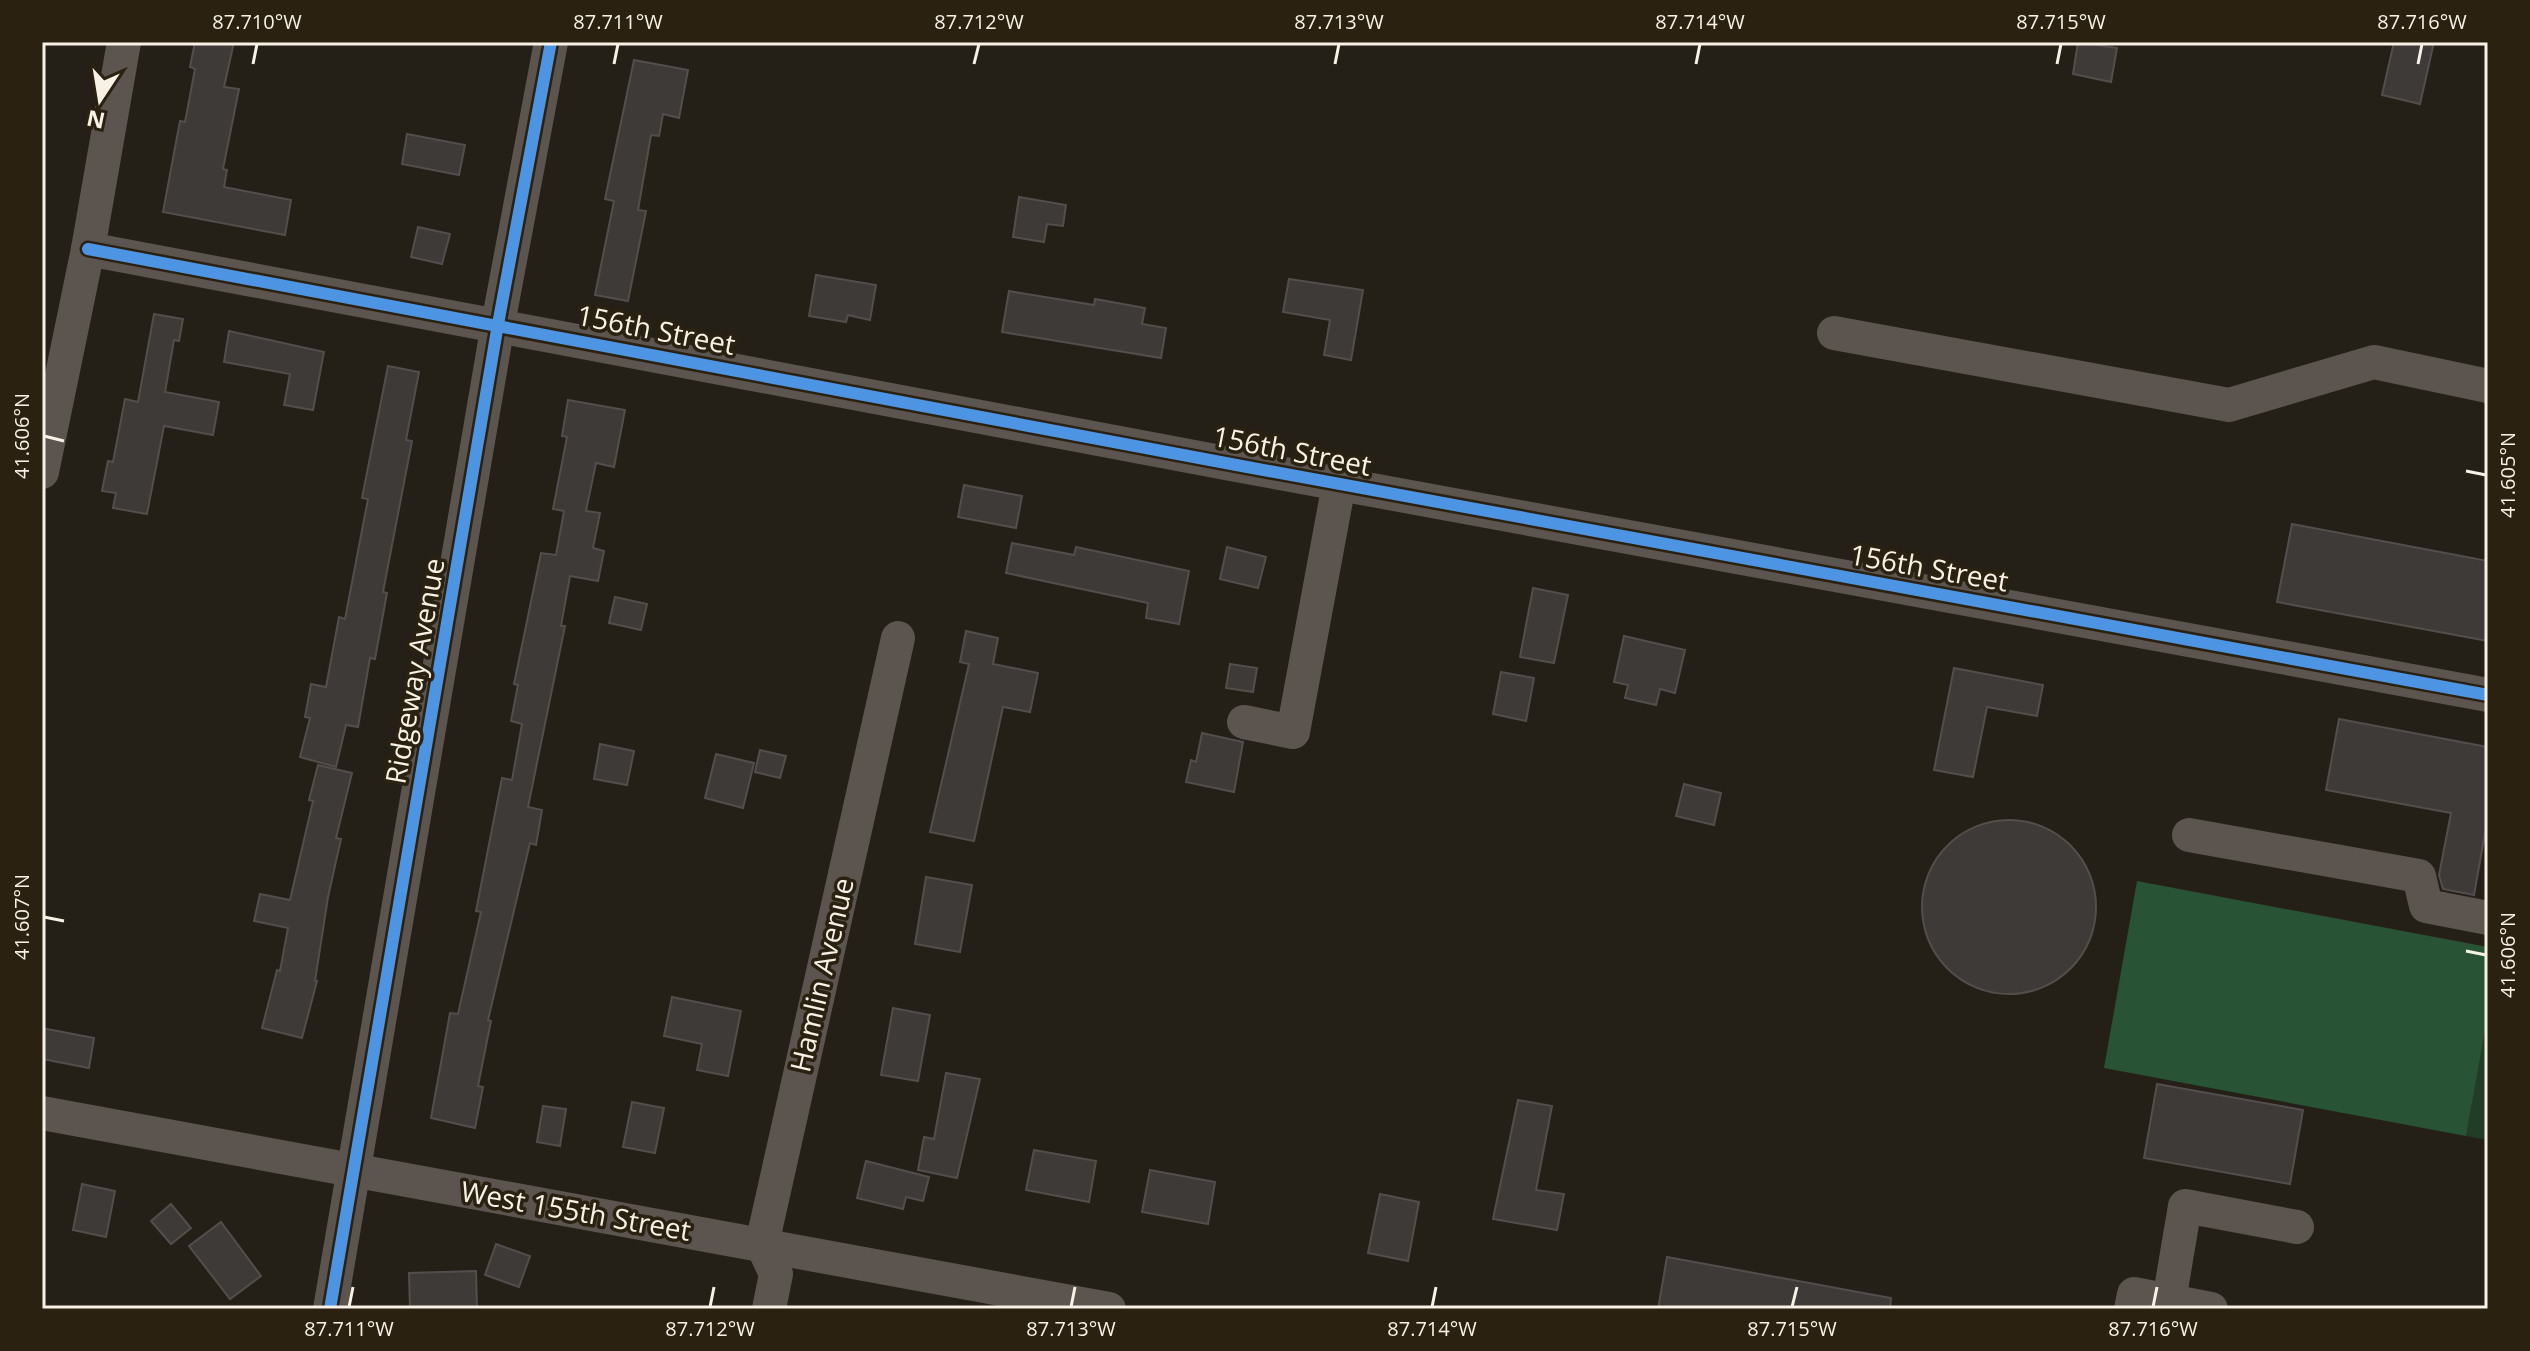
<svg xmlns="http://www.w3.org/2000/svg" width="2530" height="1351" viewBox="0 0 2530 1351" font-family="'Open Sans',sans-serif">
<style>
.green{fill:#213c27}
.forest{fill:#285334}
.building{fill:#3e3a37;stroke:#534e4d;stroke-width:2}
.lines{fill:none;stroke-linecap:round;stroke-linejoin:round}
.minor{stroke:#5c544f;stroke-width:34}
.cycleway-casing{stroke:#2a2111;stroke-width:17}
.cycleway{stroke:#4d94e3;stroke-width:12}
.ticks{fill:none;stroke:#f7f1e6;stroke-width:3}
.labels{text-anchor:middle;stroke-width:7;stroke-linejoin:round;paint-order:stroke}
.street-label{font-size:28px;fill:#f7f1e6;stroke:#2a2111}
.neatline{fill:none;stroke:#f7f1e6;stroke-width:3}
.ticks-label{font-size:20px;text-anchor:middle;fill:#f7f1e6}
</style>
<rect width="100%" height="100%" fill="#242017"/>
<polygon class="green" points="2488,1015 2488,1140 2466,1136"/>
<polygon class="forest" points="2137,881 2488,947 2488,1015 2466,1136 2104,1068"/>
<g class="building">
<polygon points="195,42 234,42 224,87 239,89 223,169 227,170 224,187 291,200 285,235 163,212 180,121 185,122 195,69 190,67"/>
<polygon points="2078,42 2117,48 2111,82 2073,74"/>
<polygon points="2394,42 2434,42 2420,104 2382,95"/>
<polygon points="634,60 688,70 679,118 663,114 659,136 651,135 638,210 646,211 628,301 595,295 614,201 605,199"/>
<polygon points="407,134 465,145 459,175 402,164"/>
<polygon points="1019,197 1066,205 1063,226 1047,224 1044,242 1013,237"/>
<polygon points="418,227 450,234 442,264 411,257"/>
<polygon points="816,275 876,285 870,320 848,315 846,322 809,316"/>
<polygon points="1289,279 1363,290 1351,360 1324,355 1330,320 1283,312"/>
<polygon points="1009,291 1094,305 1095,299 1145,308 1142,324 1166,328 1161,358 1002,332"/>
<polygon points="154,314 183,319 179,341 174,340 165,392 219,402 213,435 164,426 147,514 113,508 116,493 102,491 108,461 113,462 125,399 138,402"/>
<polygon points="229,331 324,352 313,410 284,405 290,374 224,362"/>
<polygon points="388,366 419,372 406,440 412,441 383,592 387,593 375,659 370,658 358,727 346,725 336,767 300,757 310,718 305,717 311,684 326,687 339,617 345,619 368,499 362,498"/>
<polygon points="568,400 625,410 614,467 596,463 586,511 600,513 593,548 604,551 598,581 570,576 561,626 565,626 528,807 542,810 536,845 530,843 488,1020 491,1021 478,1086 483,1087 475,1128 431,1118 450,1013 458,1014 481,912 476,911 502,778 512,780 522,724 511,721 518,685 514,684 541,553 556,555 564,511 553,509 567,437 562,436"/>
<polygon points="964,485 1022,496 1016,528 958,517"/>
<polygon points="2292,524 2488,561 2488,641 2277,602"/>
<polygon points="1012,543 1074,555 1076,547 1189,571 1179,624 1146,618 1148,603 1006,573"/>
<polygon points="1227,547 1266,557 1258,588 1220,579"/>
<polygon points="1533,588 1568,595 1554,663 1520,657"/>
<polygon points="615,597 647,604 641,630 609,623"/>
<polygon points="966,631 998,638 993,664 1038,673 1030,712 1003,707 974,841 930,832 969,664 960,662"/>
<polygon points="1624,636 1685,650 1675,693 1660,689 1656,705 1625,698 1628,685 1614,682"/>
<polygon points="1230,664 1257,668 1253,692 1226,688"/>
<polygon points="1954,668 2043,685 2037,716 1987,707 1973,777 1934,770"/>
<polygon points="1501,672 1534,678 1526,721 1493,714"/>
<polygon points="2339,719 2488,747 2488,816 2474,895 2443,889 2439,875 2451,813 2326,790"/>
<polygon points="1202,733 1243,742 1234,792 1186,782 1191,760 1196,762"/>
<polygon points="600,744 634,751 627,785 594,779"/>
<polygon points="760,750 786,756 780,778 755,772"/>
<polygon points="716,754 754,763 743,808 705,798"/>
<polygon points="318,765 352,773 336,838 341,839 328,897 315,981 317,981 302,1038 262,1028 277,970 280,971 288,928 254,921 260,894 290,900 313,801 309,800"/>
<polygon points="1684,784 1721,793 1714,825 1676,816"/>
<circle cx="2009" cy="907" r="87"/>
<polygon points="926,877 972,885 960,952 915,944"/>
<polygon points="672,997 741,1011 728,1076 697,1070 702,1044 664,1036"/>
<polygon points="893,1008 930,1015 918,1081 881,1075"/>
<polygon points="42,1028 94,1038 89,1068 42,1059"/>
<polygon points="946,1073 980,1079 957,1178 918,1170 924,1137 934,1139"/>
<polygon points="2157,1084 2303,1110 2290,1184 2144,1158"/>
<polygon points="1518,1100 1552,1106 1536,1190 1564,1194 1557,1230 1493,1219"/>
<polygon points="632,1102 664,1108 655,1153 623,1147"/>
<polygon points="543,1106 566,1109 560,1146 537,1142"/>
<polygon points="1034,1150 1096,1161 1089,1202 1026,1190"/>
<polygon points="866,1161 929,1177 923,1201 906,1197 903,1209 857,1198"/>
<polygon points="1150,1170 1215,1182 1208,1224 1142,1212"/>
<polygon points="82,1184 115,1191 106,1237 73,1230"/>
<polygon points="1380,1194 1419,1202 1408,1261 1368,1253"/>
<polygon points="171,1204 191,1228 171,1244 151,1221"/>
<polygon points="221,1222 261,1276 230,1299 189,1246"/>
<polygon points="496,1244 530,1256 519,1287 485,1275"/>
<polygon points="1667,1257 1891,1298 1890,1309 1658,1309"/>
<polygon points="476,1271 477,1309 410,1309 409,1273"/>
</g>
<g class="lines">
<g class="minor">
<polyline points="88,249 1231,464 2488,695"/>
<polyline points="1834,333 2229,405 2374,362 2488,386"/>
<polyline points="42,472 88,249 124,42"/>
<polyline points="1244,722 1293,732 1339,484"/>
<polyline points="2189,835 2419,876 2426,906 2488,918"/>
<polyline points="42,1113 1109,1309"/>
<polyline points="2169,1301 2185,1206 2297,1227"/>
<polyline points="330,1309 498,324 551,42"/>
<polyline points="769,1309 776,1274 762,1244 898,638"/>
<polyline points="2131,1309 2134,1294 2211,1309"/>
</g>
<g class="cycleway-casing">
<g id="cycleway">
<polyline points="88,249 1231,464 2488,695"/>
<polyline points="330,1309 498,324 551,42"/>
</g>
</g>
<use href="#cycleway" class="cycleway"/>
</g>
<path class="ticks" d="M253,64l4,-20M614,64l4,-20M974,64l5,-20M1335,64l4,-20M1696,64l4,-20M2057,64l4,-20M2418,64l4,-20M44,436l20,5M2466,471l20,4M44,917l20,4M2466,951l20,4M349,1307l4,-20M710,1307l4,-20M1071,1307l4,-20M1432,1307l4,-20M1792,1307l5,-20M2153,1307l4,-20"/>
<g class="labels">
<g class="street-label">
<text transform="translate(656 330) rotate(11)" y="10">156th Street</text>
<text transform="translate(1292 451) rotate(11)" y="10">156th Street</text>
<text transform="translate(1929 568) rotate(10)" y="10">156th Street</text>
<text transform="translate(415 671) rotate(-80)" y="10">Ridgeway Avenue</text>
<text transform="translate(822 975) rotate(-77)" y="10">Hamlin Avenue</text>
<text transform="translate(576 1211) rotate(10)" y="10">West 155th Street</text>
</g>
</g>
<rect width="2530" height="1351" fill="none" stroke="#2a2111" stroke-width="88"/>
<g transform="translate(100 100) rotate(192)" stroke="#2a2111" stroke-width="6" paint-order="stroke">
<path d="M0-6L14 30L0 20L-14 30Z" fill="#f7f1e6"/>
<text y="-12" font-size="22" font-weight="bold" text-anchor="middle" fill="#f7f1e6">N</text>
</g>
<rect x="44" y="44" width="2442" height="1263" class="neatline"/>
<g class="ticks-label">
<text x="257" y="29">87.710°W</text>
<text x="618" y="29">87.711°W</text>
<text x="979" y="29">87.712°W</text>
<text x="1339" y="29">87.713°W</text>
<text x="1700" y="29">87.714°W</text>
<text x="2061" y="29">87.715°W</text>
<text x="2422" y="29">87.716°W</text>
<text transform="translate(22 436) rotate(-90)" y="7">41.606°N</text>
<text transform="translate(2508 475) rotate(-90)" y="7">41.605°N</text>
<text transform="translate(22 917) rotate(-90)" y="7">41.607°N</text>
<text transform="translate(2508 955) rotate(-90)" y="7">41.606°N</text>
<text x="349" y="1336">87.711°W</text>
<text x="710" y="1336">87.712°W</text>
<text x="1071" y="1336">87.713°W</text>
<text x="1432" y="1336">87.714°W</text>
<text x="1792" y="1336">87.715°W</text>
<text x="2153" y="1336">87.716°W</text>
</g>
</svg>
